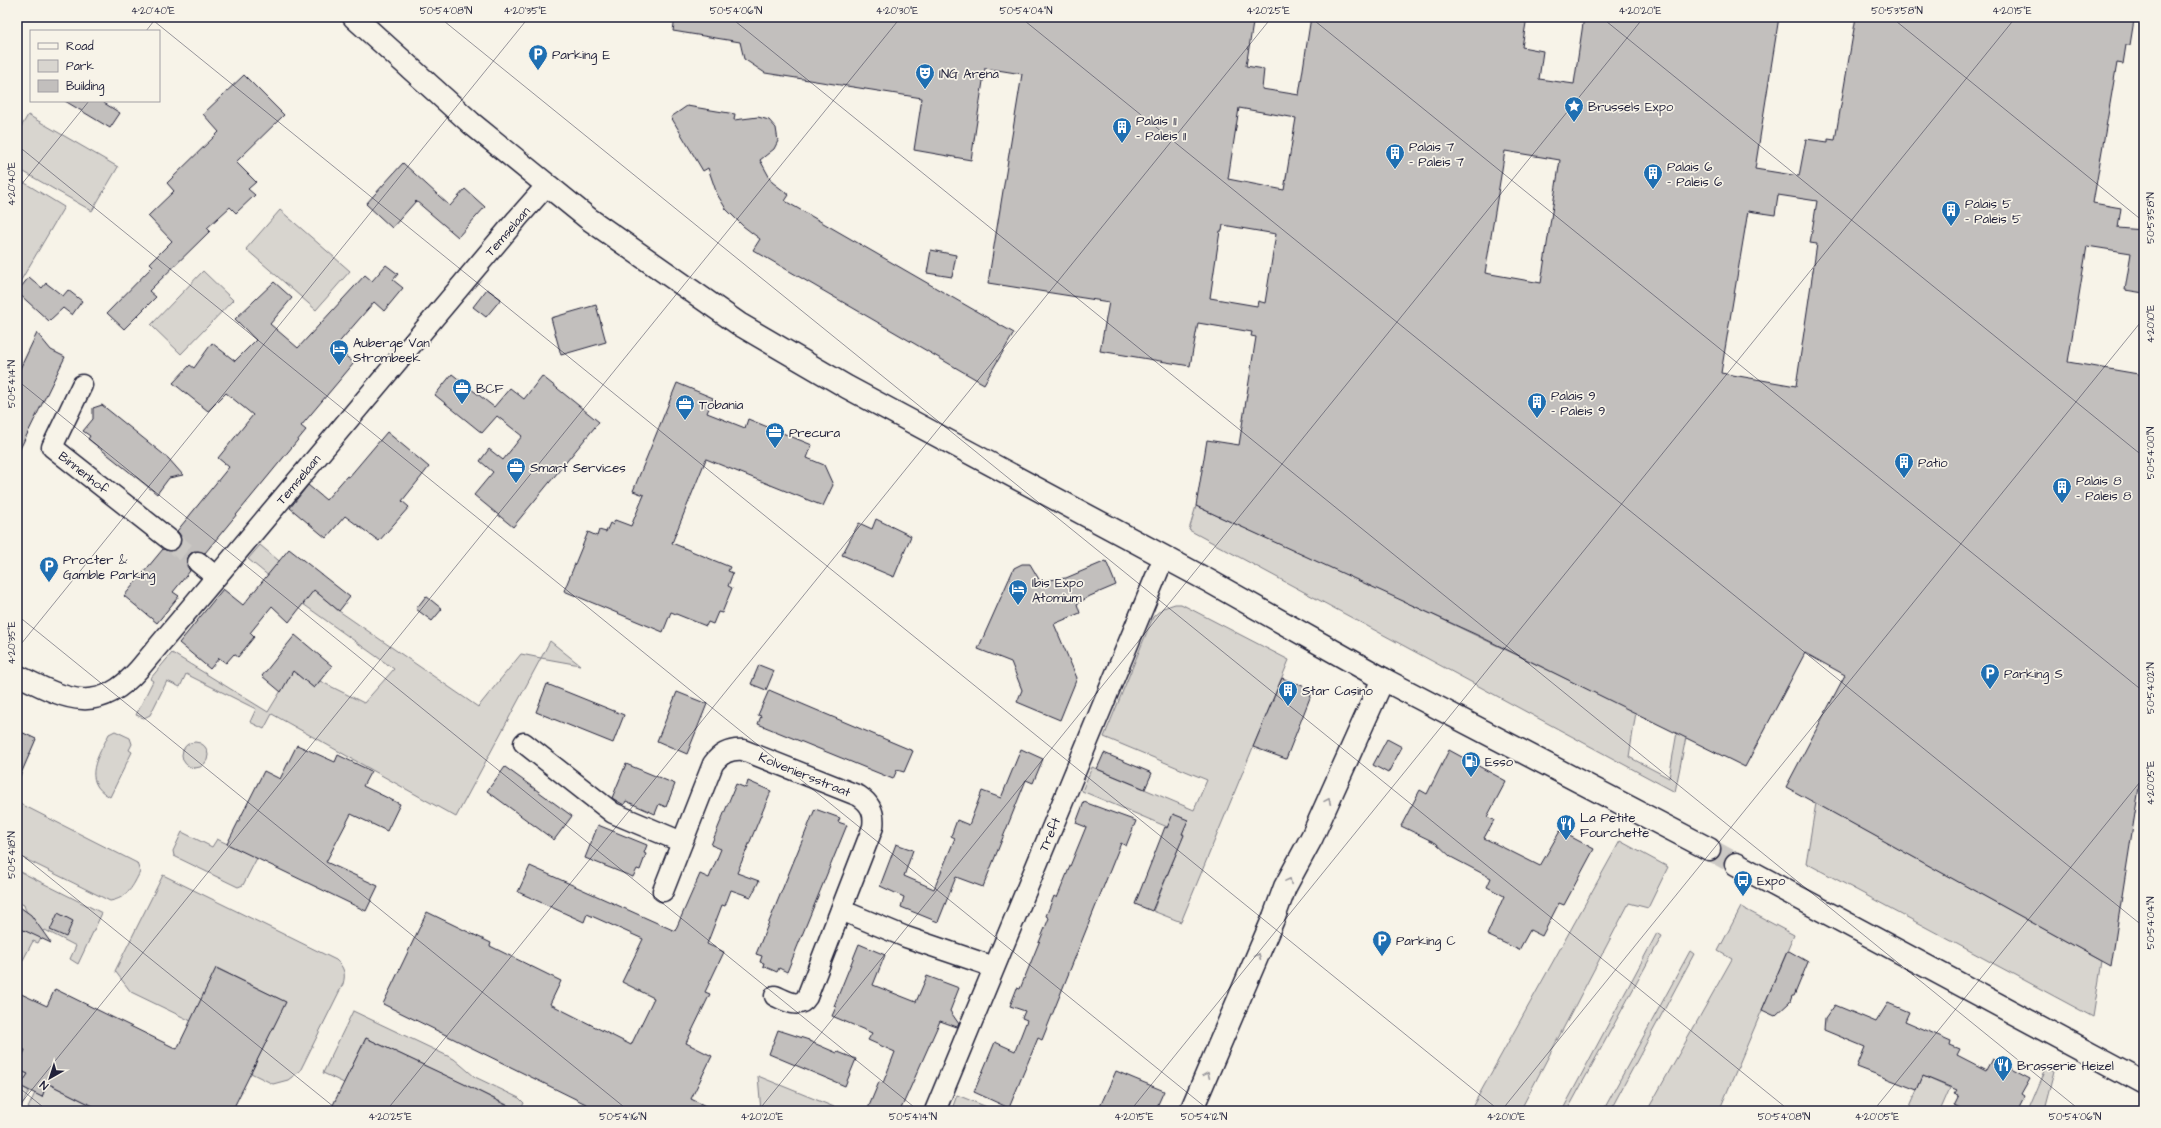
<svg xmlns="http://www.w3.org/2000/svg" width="2161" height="1128" viewBox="0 0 2161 1128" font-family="'Architects Daughter',sans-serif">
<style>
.green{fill:#d8d5cf;stroke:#7d7c85}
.building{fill:#c2bfbd;stroke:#22223b;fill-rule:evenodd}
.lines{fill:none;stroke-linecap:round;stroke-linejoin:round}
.minor-tunnel{stroke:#ccc9c5;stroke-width:20;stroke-dasharray:20 10;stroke-linecap:butt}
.major-tunnel{stroke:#ccc9c5;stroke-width:22;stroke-dasharray:22 11;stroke-linecap:butt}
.minor-casing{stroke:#22223b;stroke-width:23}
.major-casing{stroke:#22223b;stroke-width:25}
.highway-casing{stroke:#22223b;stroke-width:25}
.minor{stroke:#f7f3e8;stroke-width:20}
.major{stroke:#f7f3e8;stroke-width:22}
.highway{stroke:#f7f3e8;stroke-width:22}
.oneway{stroke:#97959a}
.ticks{fill:none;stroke:#22223b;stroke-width:1;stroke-opacity:0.45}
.labels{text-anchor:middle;stroke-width:3.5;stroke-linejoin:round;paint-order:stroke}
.poi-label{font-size:13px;fill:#22223b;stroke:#f7f3e8;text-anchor:start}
.street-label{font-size:13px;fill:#22223b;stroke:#f7f3e8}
.neatline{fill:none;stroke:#22223b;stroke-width:1.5}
.ticks-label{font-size:10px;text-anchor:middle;fill:#22223b}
</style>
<rect width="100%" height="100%" fill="#f7f3e8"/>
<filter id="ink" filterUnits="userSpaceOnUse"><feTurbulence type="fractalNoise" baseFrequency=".025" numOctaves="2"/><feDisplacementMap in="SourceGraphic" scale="8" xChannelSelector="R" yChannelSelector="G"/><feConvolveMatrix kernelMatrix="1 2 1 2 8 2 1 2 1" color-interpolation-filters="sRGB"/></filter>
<g filter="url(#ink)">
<g class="green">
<polygon points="28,115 118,167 92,211 17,168 17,134"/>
<polygon points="20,180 64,207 17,287 17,185"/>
<polygon points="280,210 350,271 316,310 246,249"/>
<polygon points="203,271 233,300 181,354 151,325"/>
<polygon points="1196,506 1385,592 1636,712 1629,757 1669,778 1677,732 1686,737 1675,792 1189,530"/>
<polygon points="260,545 339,611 478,707 521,654 541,658 550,641 580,665 541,658 456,817 272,714 264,729 250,722 256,709 186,674 180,687 167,681 150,715 144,718 136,715 153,681 150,679 172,653 268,712 293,671 314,688 320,681 364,703 394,669 303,604 248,559"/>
<polygon points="1175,604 1181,604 1289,660 1181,922 1153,911 1184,834 1082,791 1092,767 1194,810 1207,780 1104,737 1153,617 1163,608"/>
<path d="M115,731l15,7 2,6 -3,6 3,2 -22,45c-30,-16 -11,-42 -1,-63z"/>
<circle cx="195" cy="755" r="13"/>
<path d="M17,802l120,61 3,9c-7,14 -12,26 -30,29l-93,-46z"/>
<polygon points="1816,803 2102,961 2093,1017 1806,863"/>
<polygon points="182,832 212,847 217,839 257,858 243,885 238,887 174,856 173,851"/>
<polygon points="1620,841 1668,867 1648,908 1629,903 1520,1111 1470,1111"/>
<path d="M17,870l85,43 -24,51 -8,-5 6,-13 -31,-16 -7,13 -5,-2 -10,19 -6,3v-36l16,7c5,-21 -6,-15 -9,-29l-7,-3z"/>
<path d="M163,875l173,85c8,7 10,14 7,24l-43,87 -12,9 -15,4 -22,-11 34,-71 -68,-34 -26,53 -60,-29 -16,-21z"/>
<polygon points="1741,907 1794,935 1719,1111 1647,1111 1732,959 1718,951"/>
<polygon points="1657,933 1662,936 1567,1111 1562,1111"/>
<polygon points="1690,951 1694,954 1610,1111 1603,1111"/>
<polygon points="353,1011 454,1059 475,1077 519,1098 524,1103 520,1111 366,1038 344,1083 323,1073"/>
<polygon points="17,1046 25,1050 17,1067"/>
<polygon points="2047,1066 2054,1071 2044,1109 2047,1111 2028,1111"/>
<polygon points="17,1069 28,1074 21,1086 29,1091 22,1105 17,1103"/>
<polygon points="758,1076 844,1111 761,1111"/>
<polygon points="1923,1076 1950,1088 1940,1111 1908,1111"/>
<polygon points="47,1083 103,1111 34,1111 28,1108 35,1093 42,1097"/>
<polygon points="957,1095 997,1111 967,1111 957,1107 952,1109"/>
</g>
<g class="building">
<path d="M675,17h579l-8,49 18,3 -2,20 37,6 12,-78h216l-5,30 21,4 -4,28 35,5 10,-67h195l-24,152 44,7 7,-37 22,3v-3l7,1 21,-123h262l16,3 -4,25h-4l-3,19 -6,-1 -24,140 28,5 -3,20 26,2v63l-19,-3 6,-37 -44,-7 -19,116 76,13v381l-33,210 -325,-179 59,-112 -40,-22 -60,114 -268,-132 -281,-129 11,-66 32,5 17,-108 -5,-1 1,-4 -54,-9 -8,43 -90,-15 9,-49 -121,-19 34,-209 -37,-6 -14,92 -57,-10 8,-52 -157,-25 -21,-14 -4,-17 -67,-11zM1239,108l57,10 -12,72 -56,-11zM1505,151l55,9 -19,123 -56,-10zM1778,195l39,6 -7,42 7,1 -21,142 -75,-13 27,-162 27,4zM1223,225l53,9 -11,69 -7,-2 -1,5 -47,-8 10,-67h2z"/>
<polygon points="244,75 284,115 236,162 256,182 248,189 255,195 236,213 230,207 207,228 210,231 149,291 156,297 124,329 107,313 153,266 150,263 172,241 148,216 174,191 167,183 219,132 203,114"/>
<polygon points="65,101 105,101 104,103 120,113 110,128"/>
<polygon points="687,106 735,114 734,120 758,117 769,120 776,128 778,141 774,149 760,160 772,182 789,195 785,201 1014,333 984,384 753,250 760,239 743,226 726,209 717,194 708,168 703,171 671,117"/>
<polygon points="403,163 450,206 465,189 485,207 458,237 416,201 392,228 366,204"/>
<polygon points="931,250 956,255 952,277 927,273"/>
<polygon points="386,265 398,274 393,280 403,288 384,311 374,302 335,347 354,363 301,426 306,430 205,553 194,551 189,555 187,566 190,571 173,592 179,596 157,623 124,596 163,549 169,551 175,550 179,547 181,536 177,531 229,467 218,458 253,415 226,393 208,411 173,383 190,365 194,368 212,343 235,361 256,340 235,319 274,282 292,298 270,324 298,348 365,275 372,281"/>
<polygon points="29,277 42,288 46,283 63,296 68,290 82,301 72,315 63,308 49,321 17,292"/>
<polygon points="487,289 501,299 486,317 473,307"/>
<polygon points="596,305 606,342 561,355 551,318"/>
<polygon points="37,333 51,350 65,357 17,455 17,375"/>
<polygon points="452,374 494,407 510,388 524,399 542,376 599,422 513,527 474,495 493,472 480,461 489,449 503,460 522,436 497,416 482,433 435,395"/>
<polygon points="677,383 713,398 707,413 745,428 748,419 812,445 807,458 824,465 833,485 823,506 706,459 672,543 730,567 728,571 733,573 728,586 732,588 722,613 718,612 713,624 708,622 706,626 671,612 663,632 564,591 588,532 597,536 599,530 606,532 610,523 613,525 615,520 631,526 644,495 633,491"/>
<polygon points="102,405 168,458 183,475 169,478 157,494 88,439 90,436 83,431 93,419 93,408"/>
<polygon points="387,432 429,467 402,501 409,507 379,541 345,516 326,538 290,508 308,485 326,500 347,476 349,477"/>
<polygon points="876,519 911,536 894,577 842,555 859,523 872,529"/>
<polygon points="289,549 350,597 339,611 314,590 289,622 272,606 250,633 254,637 238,657 234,654 226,663 219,658 210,669 179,643 223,589 243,605"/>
<polygon points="1106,561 1116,585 1090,596 1077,604 1080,613 1054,624 1077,678 1060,720 1017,702 1022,690 1011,662 978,649 1014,568 1022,564 1030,564 1040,581 1066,578"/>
<polygon points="426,596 442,609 432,621 416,609"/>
<polygon points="295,635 332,666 314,688 293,671 281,692 262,676"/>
<polygon points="759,665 774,671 766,690 751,684"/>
<polygon points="1282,678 1313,690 1286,759 1253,747"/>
<polygon points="547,684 624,715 613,743 536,712"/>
<polygon points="769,690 913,751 904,772 897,770 893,779 758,724 761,716 758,715"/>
<polygon points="677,692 707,704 687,754 657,741"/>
<polygon points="17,730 36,739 17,783"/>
<polygon points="1387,739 1402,747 1388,773 1373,765"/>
<polygon points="297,745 335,762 338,755 371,771 363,786 400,804 387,831 351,814 326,862 378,886 366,911 227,844 264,771 280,779"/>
<polygon points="1021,749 1043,759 1033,783 1026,780 983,887 956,877 938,922 901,907 904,897 880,886 896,844 913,850 904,876 934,889 955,838 951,836 957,820 969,825 982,791 1001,798"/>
<polygon points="1449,750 1506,781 1487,817 1494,820 1484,838 1540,866 1560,831 1594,849 1564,905 1559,903 1542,936 1530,930 1519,950 1487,935 1504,896 1487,887 1491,878 1451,857 1436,843 1401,826 1420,790 1427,794"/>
<polygon points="1104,753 1152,773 1145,789 1097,769"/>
<polygon points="626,764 675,784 666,807 659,804 655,814 626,801 624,805 612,798"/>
<polygon points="505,767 572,816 554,840 487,791"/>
<polygon points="748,781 771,791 737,873 759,881 751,897 731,890 725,906 722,905 707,944 724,952 705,992 710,994 686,1043 712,1056 691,1099 716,1111 600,1111 383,1004 427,912 491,943 490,946 561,981 550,1004 631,1045 654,998 622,982 643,939 587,914 584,922 518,892 530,866 675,931 700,874 709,878 721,849 711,845 736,784 746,788"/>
<polygon points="1084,802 1136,821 1126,846 1121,843 1042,1040 1038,1038 1009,1108 974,1092 995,1042 1015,1051 1027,1020 1022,1018 1025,1011 1010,1006 1017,988 1020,989 1049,918 1046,916 1054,896 1057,898 1086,827 1076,823"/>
<polygon points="815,809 840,818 838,822 847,825 787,972 779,968 777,972 763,966 764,963 760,962 762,956 756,954"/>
<polygon points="1173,814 1188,820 1182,834 1184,835 1152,911 1135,904 1165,827 1167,828"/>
<polygon points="598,825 647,845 644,853 646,854 640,870 637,869 633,877 585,858"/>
<polygon points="17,905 31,915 51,943 17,927"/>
<polygon points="58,913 73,921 66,937 50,930"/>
<polygon points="859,944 885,955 873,985 916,1002 927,976 959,988 950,1011 959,1024 957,1027 940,1021 900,1111 867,1111 879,1082 883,1083 895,1052 868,1040 872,1033 832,1016 836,1007 834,1006"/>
<polygon points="1789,951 1808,962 1794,996 1792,996 1790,1002 1775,1016 1762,1010 1787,952"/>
<polygon points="216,968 286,1002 232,1111 103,1111 47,1083 42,1097 20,1086 28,1074 17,1069 25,1050 17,1046 17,992 47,1006 55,989 177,1049"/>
<polygon points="1888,1003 1909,1012 1905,1021 1951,1041 1950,1045 1960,1049 1957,1055 1986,1070 1992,1059 2030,1079 2021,1095 2024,1097 2017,1111 1964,1111 1954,1106 1959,1096 1954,1094 1957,1090 1923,1076 1917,1090 1857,1067 1865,1047 1824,1030 1825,1019 1835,1005 1876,1022"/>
<polygon points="778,1030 809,1040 809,1041 837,1053 838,1052 856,1059 845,1086 769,1054"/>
<polygon points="366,1038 464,1084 518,1111 330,1111"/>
<polygon points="1116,1071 1164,1091 1155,1111 1098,1111"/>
</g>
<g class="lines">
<polyline class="minor-tunnel" points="170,540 198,562"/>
<polyline class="major-tunnel" points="1709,849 1736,864"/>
<g class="minor-casing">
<g id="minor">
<polyline points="82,385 52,447 170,540"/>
<polyline points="198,562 215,576"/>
<path d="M17,675c49,24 80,42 122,-6l378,-450 30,-34"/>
<polyline points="524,743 613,813 682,842"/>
<path d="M663,891l50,-127c8,-11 17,-15 30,-14l116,46c12,8 16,17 14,31l-66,170c-8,13 -22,3 -32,-1"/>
<polyline points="841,910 906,937 994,967"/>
<polyline points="935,1111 1164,557"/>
</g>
</g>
<g class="major-casing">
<g id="major">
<polyline points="354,17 471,123 589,219 739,324 847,387 1209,581 1383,679 1709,849"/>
<polyline points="1736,864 2144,1083"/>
</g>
</g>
<g class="highway-casing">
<polyline id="highway" points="1191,1111 1274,917 1285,887 1312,837 1383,679"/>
</g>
<use href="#minor" class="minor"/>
<use href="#major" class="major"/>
<use href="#highway" class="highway"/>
</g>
<defs><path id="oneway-chevron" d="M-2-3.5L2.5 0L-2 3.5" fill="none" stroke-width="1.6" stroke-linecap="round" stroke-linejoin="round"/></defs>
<g class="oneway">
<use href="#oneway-chevron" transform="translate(1328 801) rotate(-66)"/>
<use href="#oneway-chevron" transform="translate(1289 881) rotate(-62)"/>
<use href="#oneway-chevron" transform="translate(1258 956) rotate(-67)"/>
<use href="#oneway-chevron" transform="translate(1207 1075) rotate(-67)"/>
</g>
</g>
<path class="ticks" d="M149,17l1351,1094M439,17l1351,1094M730,17l1351,1094M1020,17l1124,910M1310,17l834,675M1601,17l543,440M1891,17l253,205M146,31l11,-14M17,145l1193,966M17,190l72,-89M17,380l902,731M17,615l612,496M17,649l512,-632M17,851l322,260M17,1086l31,25M17,1108l884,-1091M386,1111l886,-1094M758,1111l886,-1094M1130,1111l886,-1094M1501,1111l643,-793M1873,1111l271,-334"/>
<defs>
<g id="parking-pin" transform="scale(1)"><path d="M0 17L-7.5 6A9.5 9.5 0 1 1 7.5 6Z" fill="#1f6fb2" stroke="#f7f3e8"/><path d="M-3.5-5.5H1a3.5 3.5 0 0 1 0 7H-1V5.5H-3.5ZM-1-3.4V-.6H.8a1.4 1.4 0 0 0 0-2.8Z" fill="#fff"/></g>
<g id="theatre-pin" transform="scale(1)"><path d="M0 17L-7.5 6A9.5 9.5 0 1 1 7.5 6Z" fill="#1f6fb2" stroke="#f7f3e8"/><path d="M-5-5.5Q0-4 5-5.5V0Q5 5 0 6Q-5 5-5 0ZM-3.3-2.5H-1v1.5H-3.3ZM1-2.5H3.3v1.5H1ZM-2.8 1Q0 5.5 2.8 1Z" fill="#fff"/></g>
<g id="sight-pin" transform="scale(1)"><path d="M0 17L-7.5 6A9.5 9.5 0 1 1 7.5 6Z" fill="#1f6fb2" stroke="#f7f3e8"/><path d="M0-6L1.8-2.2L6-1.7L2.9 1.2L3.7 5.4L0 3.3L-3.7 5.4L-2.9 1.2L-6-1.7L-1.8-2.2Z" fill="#fff"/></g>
<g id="building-pin" transform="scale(1)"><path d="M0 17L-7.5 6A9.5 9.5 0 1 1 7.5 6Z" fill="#1f6fb2" stroke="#f7f3e8"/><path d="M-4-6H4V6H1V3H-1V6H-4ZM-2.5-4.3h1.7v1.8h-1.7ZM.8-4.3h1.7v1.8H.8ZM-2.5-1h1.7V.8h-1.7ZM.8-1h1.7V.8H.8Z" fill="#fff"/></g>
<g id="hotel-pin" transform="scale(1)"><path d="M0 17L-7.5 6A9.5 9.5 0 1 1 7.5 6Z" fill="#1f6fb2" stroke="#f7f3e8"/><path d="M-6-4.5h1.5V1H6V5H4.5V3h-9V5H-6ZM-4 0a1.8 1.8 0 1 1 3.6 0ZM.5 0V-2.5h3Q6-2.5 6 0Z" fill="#fff"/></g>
<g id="office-pin" transform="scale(1)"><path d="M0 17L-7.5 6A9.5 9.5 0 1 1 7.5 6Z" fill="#1f6fb2" stroke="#f7f3e8"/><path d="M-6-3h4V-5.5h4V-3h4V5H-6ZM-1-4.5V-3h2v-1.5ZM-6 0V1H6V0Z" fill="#fff"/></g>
<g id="fuel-pin" transform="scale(1)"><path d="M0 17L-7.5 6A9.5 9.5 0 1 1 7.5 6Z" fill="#1f6fb2" stroke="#f7f3e8"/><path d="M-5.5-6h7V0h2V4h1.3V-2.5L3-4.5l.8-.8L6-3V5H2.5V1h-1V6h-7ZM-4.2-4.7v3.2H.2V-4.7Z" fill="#fff"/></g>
<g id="restaurant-pin" transform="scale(1)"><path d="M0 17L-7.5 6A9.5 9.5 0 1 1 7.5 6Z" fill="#1f6fb2" stroke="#f7f3e8"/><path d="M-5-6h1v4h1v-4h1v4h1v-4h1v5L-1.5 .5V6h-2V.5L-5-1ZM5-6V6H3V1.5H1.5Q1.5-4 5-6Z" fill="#fff"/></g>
<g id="bus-pin" transform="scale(1)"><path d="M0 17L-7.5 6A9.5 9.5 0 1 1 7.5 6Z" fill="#1f6fb2" stroke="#f7f3e8"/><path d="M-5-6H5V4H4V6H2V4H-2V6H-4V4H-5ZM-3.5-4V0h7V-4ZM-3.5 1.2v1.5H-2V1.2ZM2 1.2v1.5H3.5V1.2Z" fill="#fff"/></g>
</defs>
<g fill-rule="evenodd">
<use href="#parking-pin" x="538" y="54"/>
<use href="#theatre-pin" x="925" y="73"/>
<use href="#sight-pin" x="1574" y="106"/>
<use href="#building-pin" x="1122" y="127"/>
<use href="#building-pin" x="1395" y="153"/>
<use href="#building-pin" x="1653" y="173"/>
<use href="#building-pin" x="1951" y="210"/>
<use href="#hotel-pin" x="339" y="349"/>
<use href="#office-pin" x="462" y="388"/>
<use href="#building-pin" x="1537" y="402"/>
<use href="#office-pin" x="685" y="404"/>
<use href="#office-pin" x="775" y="432"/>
<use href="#building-pin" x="1904" y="462"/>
<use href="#office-pin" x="516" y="467"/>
<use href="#building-pin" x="2062" y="487"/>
<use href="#parking-pin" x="49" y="566"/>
<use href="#hotel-pin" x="1018" y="589"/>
<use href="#parking-pin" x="1990" y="673"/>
<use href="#building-pin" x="1288" y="690"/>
<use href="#fuel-pin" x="1471" y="761"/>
<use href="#restaurant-pin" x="1566" y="824"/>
<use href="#bus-pin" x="1743" y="880"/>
<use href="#parking-pin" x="1382" y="940"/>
<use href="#restaurant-pin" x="2003" y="1065"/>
</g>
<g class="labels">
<g class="poi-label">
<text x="552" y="59">Parking E</text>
<text x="939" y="78">ING Arena</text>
<text x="1588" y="111">Brussels Expo</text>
<text x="1136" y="125">Palais 11<tspan x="1136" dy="15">- Paleis 11</tspan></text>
<text x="1409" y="151">Palais 7<tspan x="1409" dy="15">- Paleis 7</tspan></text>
<text x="1667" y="171">Palais 6<tspan x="1667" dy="15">- Paleis 6</tspan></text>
<text x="1965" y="208">Palais 5<tspan x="1965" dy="15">- Paleis 5</tspan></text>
<text x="353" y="347">Auberge Van<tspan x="353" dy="15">Strombeek</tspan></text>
<text x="476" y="393">BCF</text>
<text x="1551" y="400">Palais 9<tspan x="1551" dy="15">- Paleis 9</tspan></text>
<text x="699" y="409">Tobania</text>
<text x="789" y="437">Precura</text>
<text x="1918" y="467">Patio</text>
<text x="530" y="472">Smart Services</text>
<text x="2076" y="485">Palais 8<tspan x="2076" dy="15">- Paleis 8</tspan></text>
<text x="63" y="564">Procter &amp;<tspan x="63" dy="15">Gamble Parking</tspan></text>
<text x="1032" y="587">Ibis Expo<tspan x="1032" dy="15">Atomium</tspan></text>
<text x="2004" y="678">Parking S</text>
<text x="1302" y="695">Star Casino</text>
<text x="1485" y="766">Esso</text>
<text x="1580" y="822">La Petite<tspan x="1580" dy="15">Fourchette</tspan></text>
<text x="1757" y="885">Expo</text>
<text x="1396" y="945">Parking C</text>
<text x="2017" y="1070">Brasserie Heizel</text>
</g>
<g class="street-label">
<text transform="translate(507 231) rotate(-49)" y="5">Temselaan</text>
<text transform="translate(84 472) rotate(38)" y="5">Binnenhof</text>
<text transform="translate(298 479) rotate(-50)" y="5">Temselaan</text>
<text transform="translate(805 774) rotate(22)" y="5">Kolveniersstraat</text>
<text transform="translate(1049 834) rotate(-67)" y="5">Treft</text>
</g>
</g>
<rect width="2161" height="1128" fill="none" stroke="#f7f3e8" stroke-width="44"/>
<rect x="30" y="30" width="130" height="72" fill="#f7f3e8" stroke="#a29fa3"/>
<rect x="38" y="43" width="20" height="6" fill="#f7f3e8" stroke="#a29fa3"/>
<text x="66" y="50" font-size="12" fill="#22223b">Road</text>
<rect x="38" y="60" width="20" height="12" fill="#d8d5cf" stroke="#a29fa3"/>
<text x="66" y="70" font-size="12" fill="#22223b">Park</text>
<rect x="38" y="80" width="20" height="12" fill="#c2bfbd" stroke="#a29fa3"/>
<text x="66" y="90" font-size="12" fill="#22223b">Building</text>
<g transform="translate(50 1078) rotate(219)" stroke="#f7f3e8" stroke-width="3" paint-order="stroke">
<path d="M0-3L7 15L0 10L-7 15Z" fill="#22223b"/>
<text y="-6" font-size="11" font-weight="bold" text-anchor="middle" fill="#22223b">N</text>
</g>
<rect x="22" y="22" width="2117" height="1084" class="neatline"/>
<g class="ticks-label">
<text x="153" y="14">4°20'40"E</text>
<text x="446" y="14">50°54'08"N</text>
<text x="525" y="14">4°20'35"E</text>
<text x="736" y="14">50°54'06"N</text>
<text x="897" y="14">4°20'30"E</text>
<text x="1026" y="14">50°54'04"N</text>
<text x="1268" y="14">4°20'25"E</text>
<text x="1640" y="14">4°20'20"E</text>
<text x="1897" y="14">50°53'58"N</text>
<text x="2012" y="14">4°20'15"E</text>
<text transform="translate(11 184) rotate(-90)" y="4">4°20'40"E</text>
<text transform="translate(2150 218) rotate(-90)" y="4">50°53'58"N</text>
<text transform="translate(2150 324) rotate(-90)" y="4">4°20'10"E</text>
<text transform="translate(11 384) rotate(-90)" y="4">50°54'14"N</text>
<text transform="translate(2150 453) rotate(-90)" y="4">50°54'00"N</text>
<text transform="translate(11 643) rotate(-90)" y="4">4°20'35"E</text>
<text transform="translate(2150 688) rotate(-90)" y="4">50°54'02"N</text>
<text transform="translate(2150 783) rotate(-90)" y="4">4°20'05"E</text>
<text transform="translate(11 855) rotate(-90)" y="4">50°54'18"N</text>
<text transform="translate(2150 923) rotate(-90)" y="4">50°54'04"N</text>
<text x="390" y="1120">4°20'25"E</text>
<text x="623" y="1120">50°54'16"N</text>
<text x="762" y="1120">4°20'20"E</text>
<text x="913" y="1120">50°54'14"N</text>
<text x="1134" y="1120">4°20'15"E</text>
<text x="1204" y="1120">50°54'12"N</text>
<text x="1506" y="1120">4°20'10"E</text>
<text x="1784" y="1120">50°54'08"N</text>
<text x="1877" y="1120">4°20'05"E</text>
<text x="2075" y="1120">50°54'06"N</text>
</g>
</svg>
